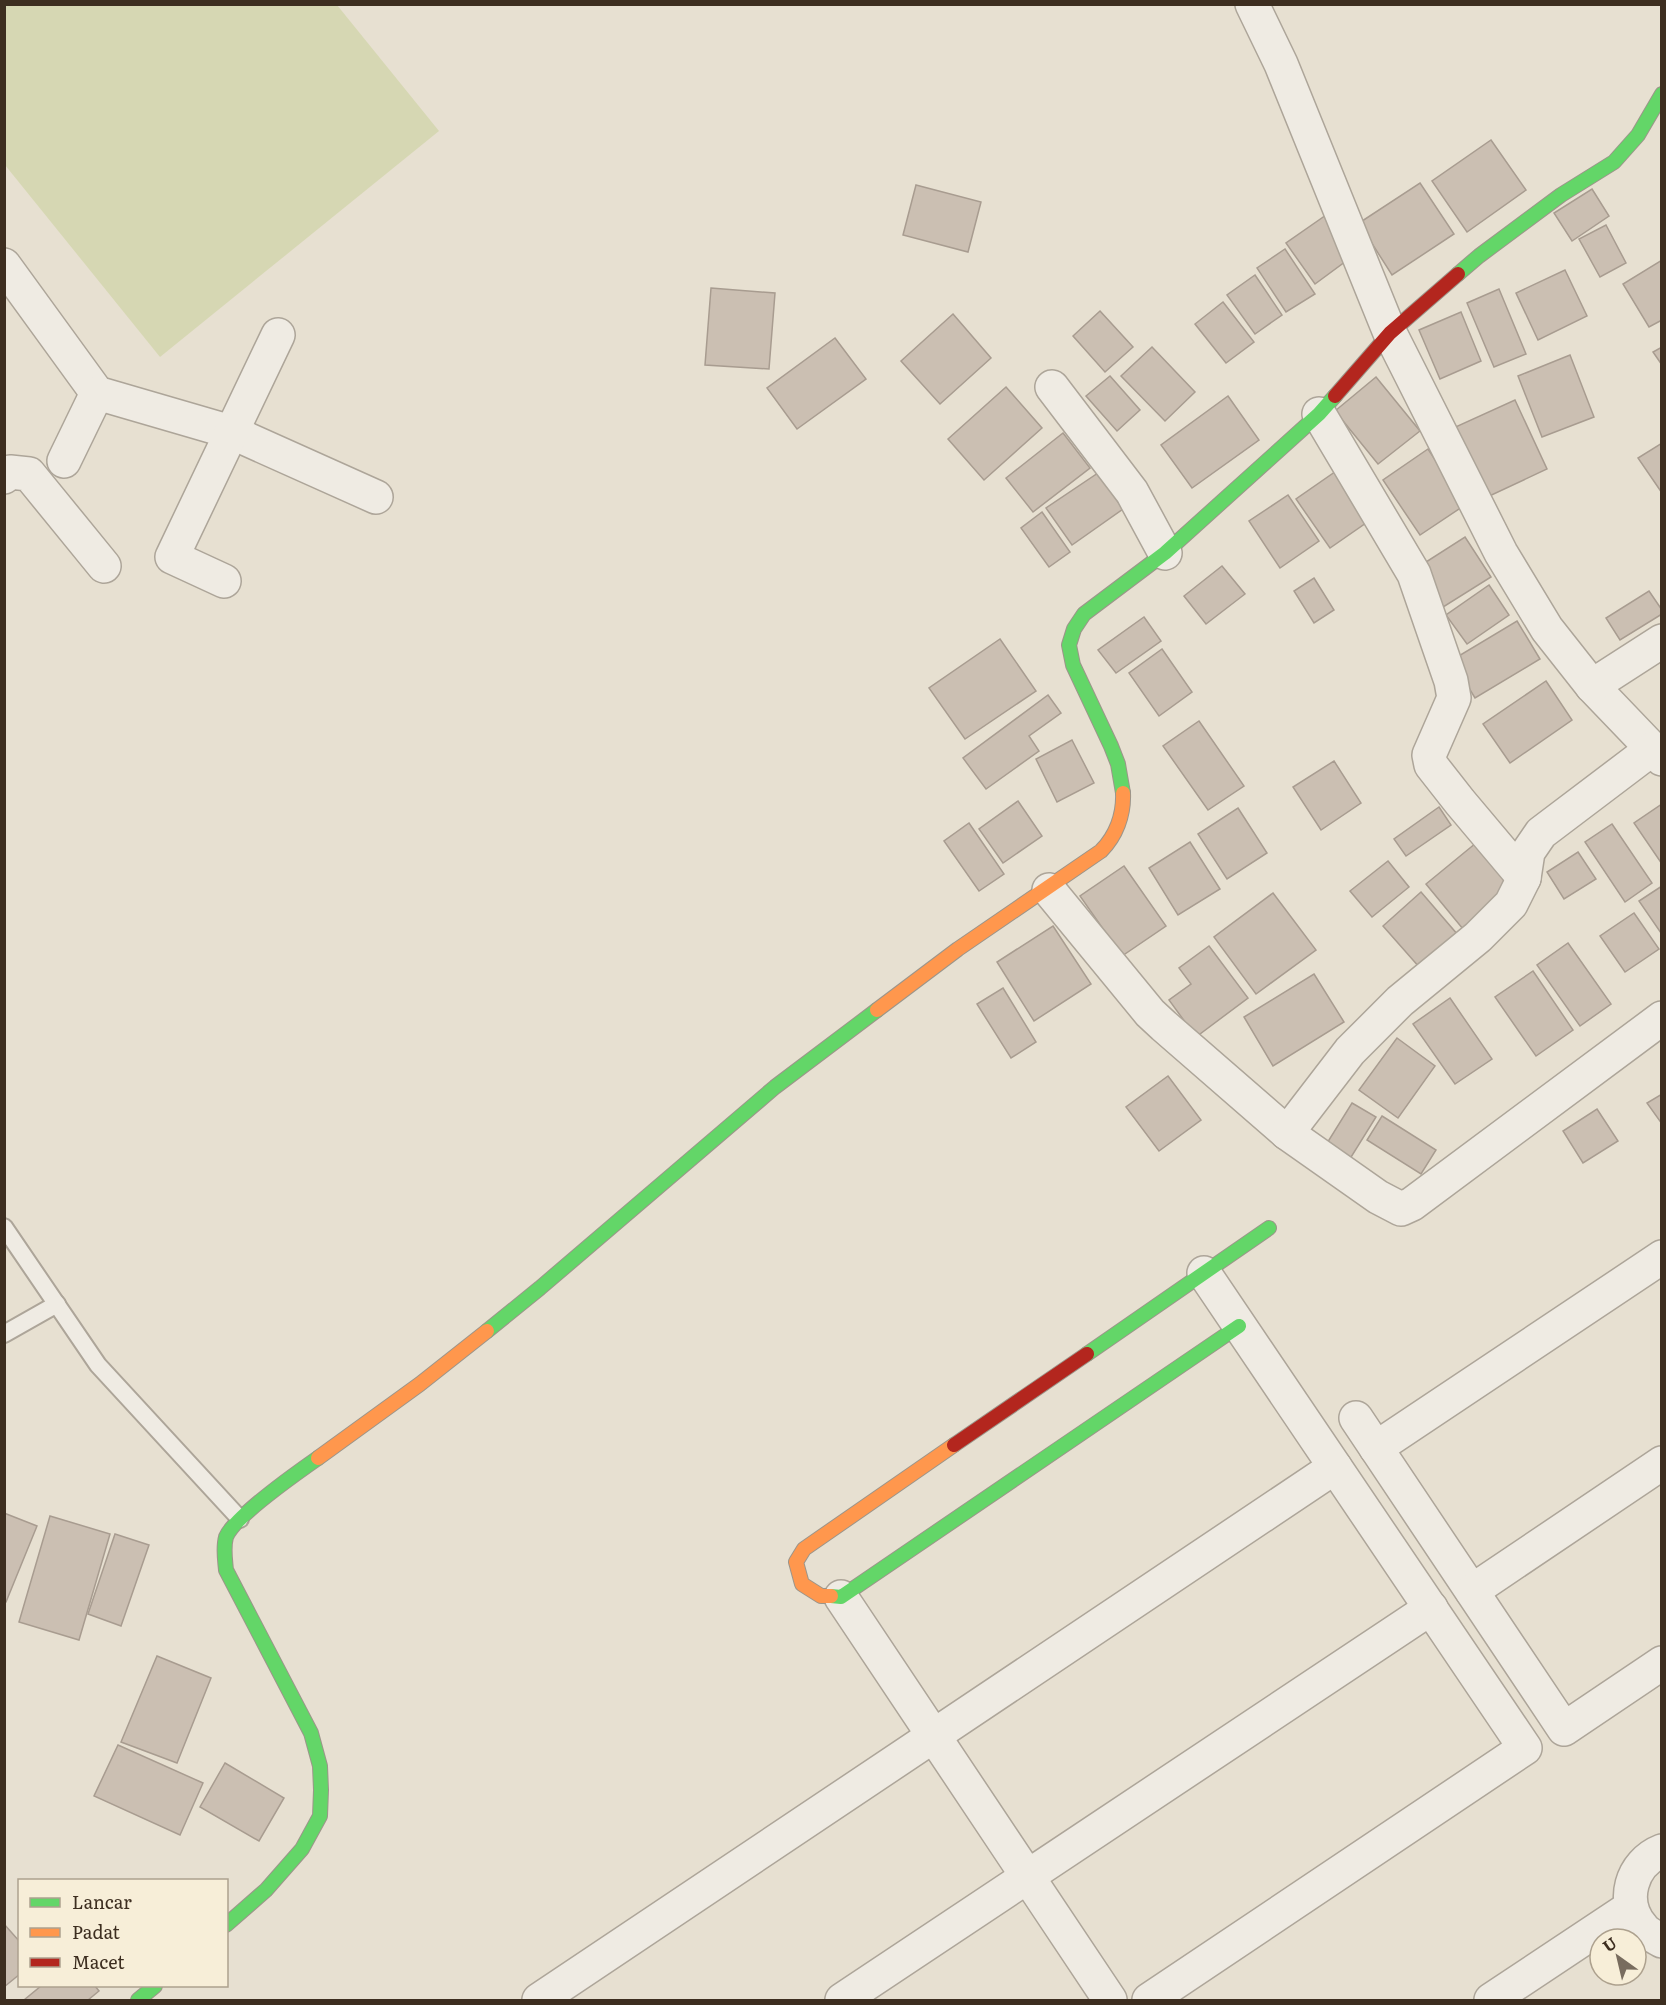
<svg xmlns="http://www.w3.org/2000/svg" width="1666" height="2005" viewBox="0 0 1666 2005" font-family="Literata,serif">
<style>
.green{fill:#d6d7b3}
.building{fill:#cbbfb2;stroke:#a89c90;stroke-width:1.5}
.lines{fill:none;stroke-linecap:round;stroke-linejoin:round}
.lane-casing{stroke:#ada599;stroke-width:20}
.street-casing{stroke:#ada599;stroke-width:36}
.fast-casing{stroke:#9c958a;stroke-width:16}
.slow-casing{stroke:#9c958a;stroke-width:16}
.jam-casing{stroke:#9c958a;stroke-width:16}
.lane{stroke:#efebe3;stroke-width:16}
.street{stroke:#efebe3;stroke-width:33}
.fast{stroke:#63d668;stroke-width:14}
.slow{stroke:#ff974d;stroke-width:14}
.jam{stroke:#b3261e;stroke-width:14}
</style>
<rect width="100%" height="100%" fill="#e7e0d1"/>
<polygon class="green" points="4,5 337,5 439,131 160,357 5,165"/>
<g class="building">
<polygon points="1491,140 1526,190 1467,232 1432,181"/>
<polygon points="1420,183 1454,234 1392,275 1359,223"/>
<polygon points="916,185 981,202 968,252 903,235"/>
<polygon points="1592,189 1609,216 1572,241 1554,213"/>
<polygon points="1329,213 1357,253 1315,284 1286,243"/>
<polygon points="1606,225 1626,263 1600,277 1579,239"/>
<polygon points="1285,249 1315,294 1286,312 1257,268"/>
<polygon points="1662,260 1662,320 1649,327 1623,284"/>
<polygon points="1565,270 1587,316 1538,340 1516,293"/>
<polygon points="1255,275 1282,315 1255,334 1227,295"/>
<polygon points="711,288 775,293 769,369 705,365"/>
<polygon points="1499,289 1526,354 1494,367 1467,303"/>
<polygon points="1223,302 1254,342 1226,363 1195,324"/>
<polygon points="1100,311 1133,347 1105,372 1073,336"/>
<polygon points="1461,312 1481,361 1440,379 1419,330"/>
<polygon points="953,314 991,358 940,404 901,361"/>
<polygon points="835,338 866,379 797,429 767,388"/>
<polygon points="1152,347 1195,392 1165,421 1121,376"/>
<polygon points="1662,347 1662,365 1653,352"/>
<polygon points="1570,355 1594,417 1542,437 1518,376"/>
<polygon points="1110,376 1140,410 1117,431 1086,396"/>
<polygon points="1376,377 1420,431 1378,464 1335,411"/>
<polygon points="1006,387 1042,428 984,480 948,439"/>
<polygon points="1228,396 1259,440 1192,488 1161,445"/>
<polygon points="1515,400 1547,469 1483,499 1451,429"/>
<polygon points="1063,433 1090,468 1033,512 1006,478"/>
<polygon points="1662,443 1662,493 1638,458"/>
<polygon points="1428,449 1465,505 1420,535 1383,480"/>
<polygon points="1342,467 1376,516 1330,548 1296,499"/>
<polygon points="1098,473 1123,509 1072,545 1046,508"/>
<polygon points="1288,495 1319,541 1280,568 1249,521"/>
<polygon points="1042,512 1070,552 1049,567 1021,528"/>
<polygon points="1465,537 1491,577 1440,609 1415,569"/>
<polygon points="1222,566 1245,594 1206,624 1184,596"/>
<polygon points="1314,578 1334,610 1314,623 1294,591"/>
<polygon points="1489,585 1509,615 1467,644 1446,615"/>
<polygon points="1649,591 1662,610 1662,614 1620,640 1606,618"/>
<polygon points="1144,617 1161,641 1116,673 1098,650"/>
<polygon points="1517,621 1540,659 1475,698 1452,660"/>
<polygon points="1000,639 1036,691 965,739 929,688"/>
<polygon points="1162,649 1192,692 1159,716 1129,673"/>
<polygon points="1546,681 1572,720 1510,763 1483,724"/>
<polygon points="1048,695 1061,713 1029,736 1039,751 986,789 963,758"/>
<polygon points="1199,721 1244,786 1208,810 1163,746"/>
<polygon points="1072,740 1094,783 1057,802 1036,759"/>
<polygon points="1334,761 1361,803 1321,830 1293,787"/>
<polygon points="1018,801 1042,836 1003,863 979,829"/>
<polygon points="1662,804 1662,864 1634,823"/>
<polygon points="1439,807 1451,825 1406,856 1394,839"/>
<polygon points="1238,808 1267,853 1227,879 1198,834"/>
<polygon points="969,823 1004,874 979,891 944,841"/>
<polygon points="1612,824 1652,883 1625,902 1585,842"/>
<polygon points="1190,842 1220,889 1178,915 1149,868"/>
<polygon points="1476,843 1513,887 1463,929 1426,884"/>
<polygon points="1578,852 1596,879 1564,899 1547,872"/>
<polygon points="1388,861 1409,887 1372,917 1350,891"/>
<polygon points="1124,866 1166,926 1122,956 1080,896"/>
<polygon points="1662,886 1662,933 1661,933 1639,901"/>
<polygon points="1421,892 1458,935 1420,968 1383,926"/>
<polygon points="1273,893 1316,950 1256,994 1214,937"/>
<polygon points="1634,913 1659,949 1625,972 1600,936"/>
<polygon points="1053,926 1091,984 1034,1021 997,962"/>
<polygon points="1568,943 1611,1004 1580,1026 1537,965"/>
<polygon points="1209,946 1248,998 1196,1037 1169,1000 1191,984 1179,968"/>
<polygon points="1533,971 1573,1030 1536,1056 1495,997"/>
<polygon points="1314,974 1344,1022 1273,1066 1244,1017"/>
<polygon points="1003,988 1036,1042 1011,1058 977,1004"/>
<polygon points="1450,998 1492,1059 1455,1084 1413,1024"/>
<polygon points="1397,1038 1435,1066 1398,1118 1359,1090"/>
<polygon points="1168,1076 1201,1120 1159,1151 1126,1107"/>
<polygon points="1662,1094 1662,1124 1647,1103"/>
<polygon points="1352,1103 1376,1117 1348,1162 1324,1148"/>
<polygon points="1597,1109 1618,1141 1583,1163 1563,1131"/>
<polygon points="1382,1116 1436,1150 1421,1174 1367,1140"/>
<polygon points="4,1513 37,1526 6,1602 4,1602"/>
<polygon points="50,1516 110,1534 79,1640 19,1622"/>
<polygon points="115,1534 149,1545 121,1626 88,1614"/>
<polygon points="157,1656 211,1678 177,1763 121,1742"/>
<polygon points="118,1745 203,1783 180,1835 94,1796"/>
<polygon points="225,1763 284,1798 259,1841 200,1807"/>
<polygon points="4,1924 20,1942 20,1974 4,1987"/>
<polygon points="41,1986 95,1986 99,1991 88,2000 24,2000"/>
</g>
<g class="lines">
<g class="lane-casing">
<g id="lane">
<polyline points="4,1227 98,1365 240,1519"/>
<polyline points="4,1334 57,1304"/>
</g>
</g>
<g class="street-casing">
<g id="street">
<polyline points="1252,4 1281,64 1390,333 1501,553 1547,629 1592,686 1662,759"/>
<polyline points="4,265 97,393 231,432 376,497"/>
<polyline points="1052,387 1132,492 1165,553"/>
<polyline points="1319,414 1414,574 1451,681 1454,698 1429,755 1431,765 1460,802 1524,878"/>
<polyline points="64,461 97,393"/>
<polyline points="4,477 10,472 29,474 104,566"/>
<polyline points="224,581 172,557 278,335"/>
<polyline points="1592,686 1662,641"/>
<polyline points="1049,890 1150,1013 1164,1026 1287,1133 1378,1197 1401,1209 1412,1204 1662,1018"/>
<polyline points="1287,1133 1350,1051 1400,1001 1478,937 1511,904 1524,878 1528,852 1541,833 1652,749"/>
<polyline points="1356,1418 1564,1729 1662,1663"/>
<polyline points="1376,1448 1662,1257"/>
<polyline points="1472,1591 1662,1463"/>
<polyline points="841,1597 1110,2000"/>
<path d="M1662,1851c-31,12 -42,51 -20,76 4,6 13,10 20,14"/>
<polyline points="539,2000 1335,1467"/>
<polyline points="842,2000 1431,1608"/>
<polyline points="1149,2000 1525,1748 1204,1273"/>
<polyline points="1491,2000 1631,1907"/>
</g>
</g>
<g class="fast-casing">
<g id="fast">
<polyline points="1458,274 1479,256 1561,195 1614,162 1638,135 1662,94"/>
<polyline points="1123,793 1118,764 1111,746 1073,665 1069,645 1074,629 1084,614 1165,553 1319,414 1335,396"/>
<polyline points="487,1331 540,1288 775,1087 877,1010"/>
<polyline points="1087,1354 1269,1228"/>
<polyline points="831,1596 841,1597 1239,1326"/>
<path d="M226,1925l40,-35 36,-41 18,-33 1,-26 -1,-24 -9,-33 -85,-163c-1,-11 -3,-22 0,-33 8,-20 72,-65 92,-79"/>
<polyline points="138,2000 155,1986"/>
</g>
</g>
<g class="slow-casing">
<g id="slow">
<path d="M877,1010l81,-61 143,-98c15,-15 23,-36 22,-58"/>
<polyline points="318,1458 420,1384 487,1331"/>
<polyline points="831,1596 821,1596 802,1584 796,1562 804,1549 954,1445"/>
</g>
</g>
<g class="jam-casing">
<g id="jam">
<polyline points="1335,396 1390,333 1458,274"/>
<polyline points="954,1445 1087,1354"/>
</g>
</g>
<use href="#lane" class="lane"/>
<use href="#street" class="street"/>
<use href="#fast" class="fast"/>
<use href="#slow" class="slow"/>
<use href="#jam" class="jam"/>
</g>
<rect width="1666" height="2005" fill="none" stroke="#3d2e20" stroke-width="12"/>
<rect x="18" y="1879" width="210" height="108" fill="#f7eed8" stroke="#ada18e" stroke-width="1.5"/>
<rect x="30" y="1898" width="30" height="9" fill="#63d668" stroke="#ada18e" stroke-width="1.5"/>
<text x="72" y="1909" font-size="18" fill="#3d2e20">Lancar</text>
<rect x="30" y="1928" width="30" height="9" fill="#ff974d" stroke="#ada18e" stroke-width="1.5"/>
<text x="72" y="1939" font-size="18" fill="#3d2e20">Padat</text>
<rect x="30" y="1958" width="30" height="9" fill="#b3261e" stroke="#ada18e" stroke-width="1.5"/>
<text x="72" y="1969" font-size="18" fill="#3d2e20">Macet</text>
<g transform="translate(1618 1957) rotate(326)"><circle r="28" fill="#f7eed8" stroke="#ada18e" stroke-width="1.5"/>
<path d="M0-4.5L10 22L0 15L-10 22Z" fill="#786c5e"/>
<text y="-9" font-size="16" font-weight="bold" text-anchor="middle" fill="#3d2e20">U</text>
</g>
</svg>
